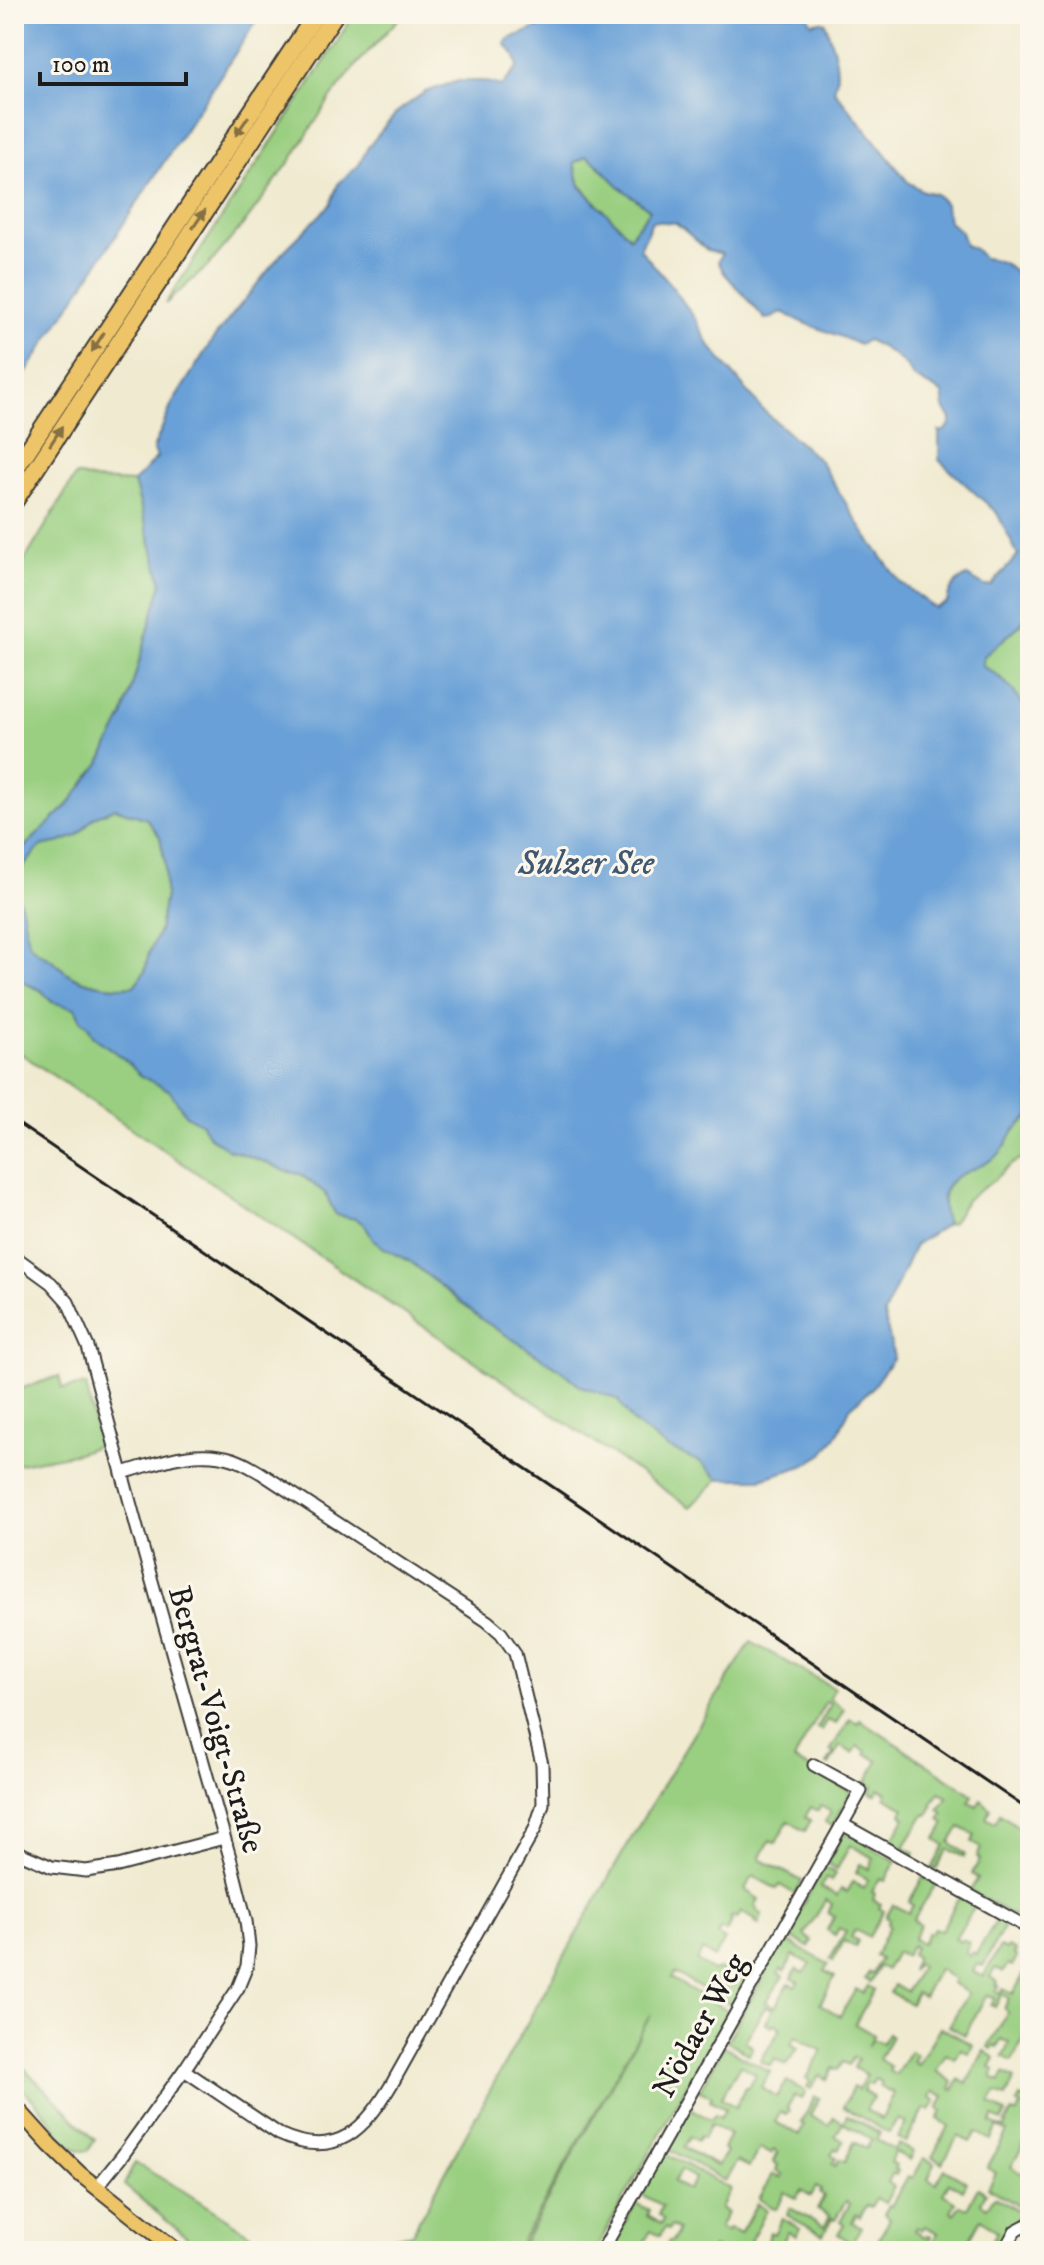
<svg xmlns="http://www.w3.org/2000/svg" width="1044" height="2265" viewBox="0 0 1044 2265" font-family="'IM FELL DW Pica',serif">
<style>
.green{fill:#9acf81;stroke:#5b764e;stroke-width:2;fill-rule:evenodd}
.forest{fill:#7bb26f;stroke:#4c6746;stroke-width:2}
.water{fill:#69a0d7;stroke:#425e7a;stroke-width:2;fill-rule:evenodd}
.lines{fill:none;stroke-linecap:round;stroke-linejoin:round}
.minor-casing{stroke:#3c3b37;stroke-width:15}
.major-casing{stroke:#3c3b37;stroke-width:18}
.highway-casing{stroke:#3c3b37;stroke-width:20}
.minor{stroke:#fff;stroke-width:11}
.major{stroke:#eec469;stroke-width:14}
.highway{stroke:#eec469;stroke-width:16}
.rail{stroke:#1c1c1c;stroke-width:3}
.oneway{fill:#857042}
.labels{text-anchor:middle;stroke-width:6;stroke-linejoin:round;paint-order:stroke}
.street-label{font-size:32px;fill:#1c1c1c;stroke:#fbf7ec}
.water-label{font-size:34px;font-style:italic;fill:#3f5770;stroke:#fbf7ec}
</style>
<rect width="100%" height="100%" fill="#fbf7ec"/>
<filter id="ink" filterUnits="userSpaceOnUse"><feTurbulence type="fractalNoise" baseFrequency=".0125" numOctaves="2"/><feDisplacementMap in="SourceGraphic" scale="16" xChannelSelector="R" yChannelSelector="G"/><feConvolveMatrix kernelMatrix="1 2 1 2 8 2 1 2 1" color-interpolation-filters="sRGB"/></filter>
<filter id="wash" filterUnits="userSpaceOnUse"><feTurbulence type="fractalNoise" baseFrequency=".006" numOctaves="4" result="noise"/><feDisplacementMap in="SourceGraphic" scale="32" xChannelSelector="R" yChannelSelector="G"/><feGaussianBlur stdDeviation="1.8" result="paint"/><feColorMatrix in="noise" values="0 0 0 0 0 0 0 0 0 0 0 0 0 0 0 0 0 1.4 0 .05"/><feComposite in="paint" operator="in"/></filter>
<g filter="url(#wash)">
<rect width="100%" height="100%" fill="#f0ead0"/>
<g class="green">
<polygon points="353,14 403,14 357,64 330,99 291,160 247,220 208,266 165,304 338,41"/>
<polygon points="586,156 596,163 621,188 650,210 629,237 580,185 574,163"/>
<polygon points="76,475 95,480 134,482 162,583 123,717 100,763 67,806 14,857 14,578"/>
<polygon points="1030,610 1030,716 1017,695 982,666 984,656 1020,625"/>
<path d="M115,808l32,11 13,18 5,25v33l-6,36 -10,22 -4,18 -11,15c-19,3 -44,-1 -62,-10 -7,-4 -14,-11 -20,-16 -9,-6 -20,-9 -24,-20 -5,-16 -3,-35 -14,-48v-15l27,-31 20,-4 16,-6 17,-19z"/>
<polygon points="14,954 16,971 22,982 41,990 52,1002 75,1007 81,1020 88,1026 93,1036 124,1059 141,1076 169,1090 186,1115 202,1124 209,1136 228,1149 268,1163 285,1171 300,1174 325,1193 336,1215 356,1219 365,1225 372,1238 385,1249 411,1262 481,1319 561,1370 581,1386 618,1399 633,1422 666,1447 702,1462 719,1479 690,1507 14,1049"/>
<polygon points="1030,1116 1030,1143 1024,1156 1008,1167 989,1184 967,1199 952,1223 947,1224 942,1209 946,1187 958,1174 1006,1146 1012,1133"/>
<polygon points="59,1376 62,1389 86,1385 99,1445 78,1453 14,1465 14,1391"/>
<path d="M751,1642l83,46 -5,10 15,11 -8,15 -9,-4 -6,10 -4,-2 14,-24 -5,-3 -32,59 57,32 -19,34 -7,-4 6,-10 -10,-6 -3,5 -7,-4 -6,10 6,3 -6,11 -17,-10 -12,22 -6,-3 -10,19 42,22 -7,13 -15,-9 -3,4 -24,-13 -8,14 14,9 -4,7 3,2 -1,3 5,3 -3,11 -4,-2 1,-3 -15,-8 -4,7 -5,-3 -2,3 2,2 -6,11 -5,-3 -4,6 8,5 -11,18 -12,-7 -5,10 16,10 6,-2 8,4 -3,6 10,6 7,-12 7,4 -16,28 -57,-32 -4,5 57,33 -133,240h-76l132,-237 -135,237h-193l89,-18c109,-199 216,-400 339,-591z"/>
<polygon points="850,1719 858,1723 860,1720 973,1795 969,1802 977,1806 981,1800 991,1809 986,1818 995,1823 1000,1814 1030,1835 1030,1925 970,1891 978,1878 972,1874 980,1859 977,1857 981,1848 972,1842 975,1835 960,1827 950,1842 965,1854 964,1857 948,1849 936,1869 932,1868 945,1845 936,1839 945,1823 940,1820 944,1813 939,1810 947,1797 939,1792 931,1805 933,1806 928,1815 925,1814 904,1847 915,1853 912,1859 894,1848 896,1843 892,1841 905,1818 901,1814 904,1808 885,1797 887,1793 879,1789 875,1795 870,1793 873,1787 866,1783 878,1761 865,1753 866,1751 858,1746 853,1753 840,1746 829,1765 827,1764 834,1753 830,1751"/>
<polygon points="844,1832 896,1861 885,1881 880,1878 872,1892 875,1894 873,1900 881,1904 879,1908 884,1911 869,1937 855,1930 851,1937 858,1941 855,1947 844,1941 833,1961 830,1959 846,1932 839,1928 835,1935 827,1930 834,1917 828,1913 832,1904 826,1900 804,1935 812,1941 809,1947 786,1935 824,1867 835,1873 831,1881 826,1878 821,1887 837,1896 841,1889 847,1892 853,1882 864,1888 868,1880 856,1873 860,1864 869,1869 874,1858 850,1845 837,1869 827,1863"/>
<polygon points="923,1877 936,1884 913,1920 920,1925 913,1939 922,1943 928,1932 931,1933 934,1928 941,1931 959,1897 975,1906 955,1938 960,1942 962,1939 970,1943 965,1952 970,1955 972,1952 976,1954 998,1918 1006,1923 983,1966 977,1964 973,1972 983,1977 1000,1947 1006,1950 1008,1947 1016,1951 1014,1955 1017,1957 1012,1966 1008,1964 1003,1972 995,1968 990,1977 998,1982 996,1985 999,1986 996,1991 1000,1993 1003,1989 1013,1994 1024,1974 1027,1976 1030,1971 1030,2028 1012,2061 1003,2056 1009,2043 1001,2039 997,2047 994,2045 992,2049 988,2047 1008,2012 1004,2009 1009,1998 1002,1994 995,2007 991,2005 995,1998 987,1994 965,2035 949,2026 968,1993 952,1984 954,1980 938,1969 923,1997 916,1993 910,2004 890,1993 894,1985 906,1992 921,1966 917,1964 911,1971 916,1957 911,1954 915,1948 912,1945 905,1956 896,1952 886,1970 879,1966 870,1982 865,1979 869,1972 872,1973 880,1959 875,1956 889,1926 887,1924 889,1919 886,1917 893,1905 909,1913 913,1905 909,1902"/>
<path d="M784,1939l44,25 -4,7 11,6 -15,27 20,12 16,-27 7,4 5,-7 6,4 -19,34 19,11 -6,12 5,-8 9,4 6,-10 4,3 -13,23 12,8 -2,4 7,4 14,-24 7,4 -4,7 5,3 22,-38 33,18 -4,8 -8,-4 -6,10 -9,-5 -10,17 17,11 -3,6 3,2 6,-11 8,4 17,-32 11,7 -5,9 5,3 -3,7 8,4 4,-8 11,6 -9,18 -10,-5 -6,11 16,10 -4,8 -8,-4 -3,6 14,5 2,-4 -2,-1 7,-11 5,2 4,-8 -4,-3 3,-6 4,2 6,-11v57l-5,-3 -14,25 19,11v34l-42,-24 8,-15 -9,-5 20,-36 -9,-5 -8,13 -14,-8 -6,10 -12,-6 -15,27 -11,-6 17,-31 -11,-7 4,-7 -4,-3 6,-13 -11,-5 -3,6 6,4 -6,9 -5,-2 -19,34 -8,-4 8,-15 -8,-4 -9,14 -46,-26 10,-20 5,3 9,-15 -13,-7 4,-9 -4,-2 -5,8 -6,-3 -5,8 -5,-2 -6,12 -8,-5 -8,14 -4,-2 3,-6 -4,-3 16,-27 -26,-15 -5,8 7,4 -12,17 -11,-6 -4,7 -11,-5 21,-33 -7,-5 -3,3 -5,-3 7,-14 -7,-3 -21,35 8,6 -4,7 -22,-13zM793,1955l17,9 -6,9 -8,-4 -4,9 6,4 -3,4 -6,-3 -14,24 -9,-5 18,-26 -5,-3 2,-4 4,2zM875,2079l6,3 -2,4 10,6 2,-1 3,2 -12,26 -16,-9 7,-13 -10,-6 4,-8 4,2z"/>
<path d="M724,2046l46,26 -9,16 16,9 10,-16 19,11 -4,7 -8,-3 -7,12 3,3 -3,4 -6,-3 -6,10 24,13 5,-10 -3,-2 14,-26 4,2 -9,16 19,10 5,-8 9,5 4,-7 33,18 -4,7 19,10 4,-6 15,8 -4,8 -15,-8 -5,10 6,3 -2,4 4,2 -2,4 -3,-2 -5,9 6,5 -9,16 -9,-5 -5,9 -4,-2 -7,12 -4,-2 -4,7 9,5 -9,16 8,4 -2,4 -8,-1 1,-2 -6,-3 2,-5 -9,-6 6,-10 -4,-3 10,-17 -4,-3 -11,18 -3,-1 -9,17 -36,-20 3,-7 34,19 6,-11 -13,-7 7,-13 -4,-3 1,-3 -5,-3 -5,9 -10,-6 -5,8 -11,-6 -9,17 -17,-10 14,-25 8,4 2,-3 -7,-5 2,-5 -4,-3 4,-9 -4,-3 -3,4 -11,-6 -11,19 -12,-6 -12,20 -58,-33 23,-40 21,12 4,-6 6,3 4,-9 -15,-8 2,-4 -13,-5zM740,2065l16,9 -7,13h-4l-9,20 -15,-9zM843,2123l29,16 -6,10 -12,-7 -9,20 -6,-2 -4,6 -3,-2 4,-6 -5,-3 4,-7 3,2 6,-9 -9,-5zM711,2124l19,11 -7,14 3,2 -9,15 -33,-18 6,-11 7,4 3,-5 3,2z"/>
<path d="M14,2058l81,82 -7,11c-24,1 -33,-27 -46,-42 -9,-10 -19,-19 -28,-28z"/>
<path d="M665,2153l65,36 -9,20 6,3 -8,16 8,4 2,-4 11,6 17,-30 10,6 -17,31 13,7 7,-16 4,2 8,-16 18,10 -4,8 -8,-4 -10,19h-62l1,-2 -4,-2 -2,4h-39l-7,-4 4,-6h3l6,-11 -7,-4 -3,4 -3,-2 -5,8 -9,-5 -10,16 -3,-1 -3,5h-25l26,-48 13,8 -2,5 14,8 2,-5 -5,-4 4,-9 -21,-12zM681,2170l14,8 -7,12 -14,-8z"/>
<polygon points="924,2158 935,2164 928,2179 936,2184 945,2169 967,2182 963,2190 949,2183 943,2194 956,2202 951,2211 954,2214 960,2205 967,2208 978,2188 986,2193 981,2203 987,2207 994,2197 1021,2212 1002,2244 993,2239 997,2232 981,2219 963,2251 928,2251 938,2233 925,2226 922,2230 917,2227 915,2230 925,2237 927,2235 931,2237 925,2247 918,2243 913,2251 872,2251 890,2219 884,2214 889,2205 891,2206 908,2176 913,2178"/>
<polygon points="135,2163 182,2190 276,2251 203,2251 124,2185"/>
</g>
<polygon class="forest" points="1030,1143 1030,1223 1021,1201 1024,1156"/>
<g class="water">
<polygon points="14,14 261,14 14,391"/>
<path d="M560,14h248l3,9 9,-2 5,1c7,21 17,47 9,68l74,92 15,9 13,3 9,10 4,17 12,11 4,13 10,4 8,9c20,1 29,10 43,23l-1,13 5,19v297l-10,15 -36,31 -2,10c24,12 34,27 48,50v400c-6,6 -14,11 -18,18 -5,7 -7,15 -14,21 -26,23 -70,14 -51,69l-32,21 -31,69 10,43 -23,32 -21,19 -11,24 -16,22 -20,12 -42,13h-42l-17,-16 -36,-16 -33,-25 -16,-23 -36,-13 -20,-16 -80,-51 -70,-57 -26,-13 -13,-11 -7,-13 -9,-6 -20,-4 -11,-22 -25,-19 -15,-3 -17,-8 -40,-14 -19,-13 -7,-12 -16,-9 -17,-25 -28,-14 -17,-17 -31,-23 -5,-10 -7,-6 -6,-12 -23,-6 -11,-12 -19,-8 -6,-11 -2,-79c11,13 9,32 14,48 4,11 15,14 24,20 6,5 13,12 20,16 18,9 43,13 62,10l11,-15 4,-18 10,-22 6,-36v-33l-5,-25 -13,-18 -32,-11 -21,9 -17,19 -16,6 -20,4 -27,31v-20l53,-51 33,-43 23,-46 39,-134 -28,-101 23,-25 -4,-8 19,-45 41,-65 69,-86 48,-48 8,-21 21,-19 9,-18 29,-35 28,-20 33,-11h25l19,5 16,-19 -4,-13 -9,-10 3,-5 39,-15zM587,156l9,7 25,25 29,22 -20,27 -50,-51 -6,-23zM652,221l24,2 31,27 15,4 -4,7 6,12 41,46 7,-1 11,-6c25,16 50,19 76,33l8,-5c14,6 40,21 46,37l29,16 2,15 7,11 -1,6 -6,6h-5v29l58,53 21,42 -27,31h-6l-18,-10c-13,7 -18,13 -20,27l-12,5 -35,-26 -37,-51 -43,-70 -58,-52 -53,-64 -13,-25 -22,-31 -34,-40z"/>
</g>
</g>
<g filter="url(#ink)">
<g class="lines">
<g class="minor-casing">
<g id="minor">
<polyline points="14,1256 51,1283 68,1302 88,1347 137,1528 231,1861 246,1921 249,1946 247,1966 238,1988 184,2070 122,2156 97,2187"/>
<path d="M122,1473c36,-10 73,-26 111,-14 10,3 19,9 28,14l226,148 14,12 14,20 27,111 1,40 -8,25 -142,253c-28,47 -56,79 -114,52l-95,-64"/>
<polyline points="842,1824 1030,1929"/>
<polyline points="14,1849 24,1855 52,1867 86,1871 118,1866 224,1838"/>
<polyline points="602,2251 861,1791 814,1765"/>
<polyline points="1004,2251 1015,2231 1030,2223"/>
</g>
</g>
<g class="major-casing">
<polyline id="major" points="14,2105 50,2145 80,2174 177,2251"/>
</g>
<g class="highway-casing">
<g id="highway">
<polyline points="14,471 316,14"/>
<polyline points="14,502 335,14"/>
</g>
</g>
<use href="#minor" class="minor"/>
<use href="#major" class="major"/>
<use href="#highway" class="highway"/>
<polyline class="rail" points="14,1121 1030,1811"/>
</g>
<defs><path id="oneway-solid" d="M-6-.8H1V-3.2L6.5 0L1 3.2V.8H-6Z" transform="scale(2)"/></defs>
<g class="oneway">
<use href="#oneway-solid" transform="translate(242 126) rotate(124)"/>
<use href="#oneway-solid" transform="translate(199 219) rotate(-56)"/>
<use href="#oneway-solid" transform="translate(98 342) rotate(123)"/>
<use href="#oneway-solid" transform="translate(56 436) rotate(-57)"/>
</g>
</g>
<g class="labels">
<g class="street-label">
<text transform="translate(217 1719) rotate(74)" y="11">Bergrat-Voigt-Straße</text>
<text transform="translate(699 2025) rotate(-61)" y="11">Nödaer Weg</text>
</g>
<g class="water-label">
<text x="586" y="874">Sulzer See</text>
</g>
</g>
<rect width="1044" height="2265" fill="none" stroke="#fbf7ec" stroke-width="48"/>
<path d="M40 72v12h146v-12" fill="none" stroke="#1c1c1c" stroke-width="4"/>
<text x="52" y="72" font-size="24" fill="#1c1c1c" stroke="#fbf7ec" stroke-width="6" paint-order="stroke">100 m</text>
</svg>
